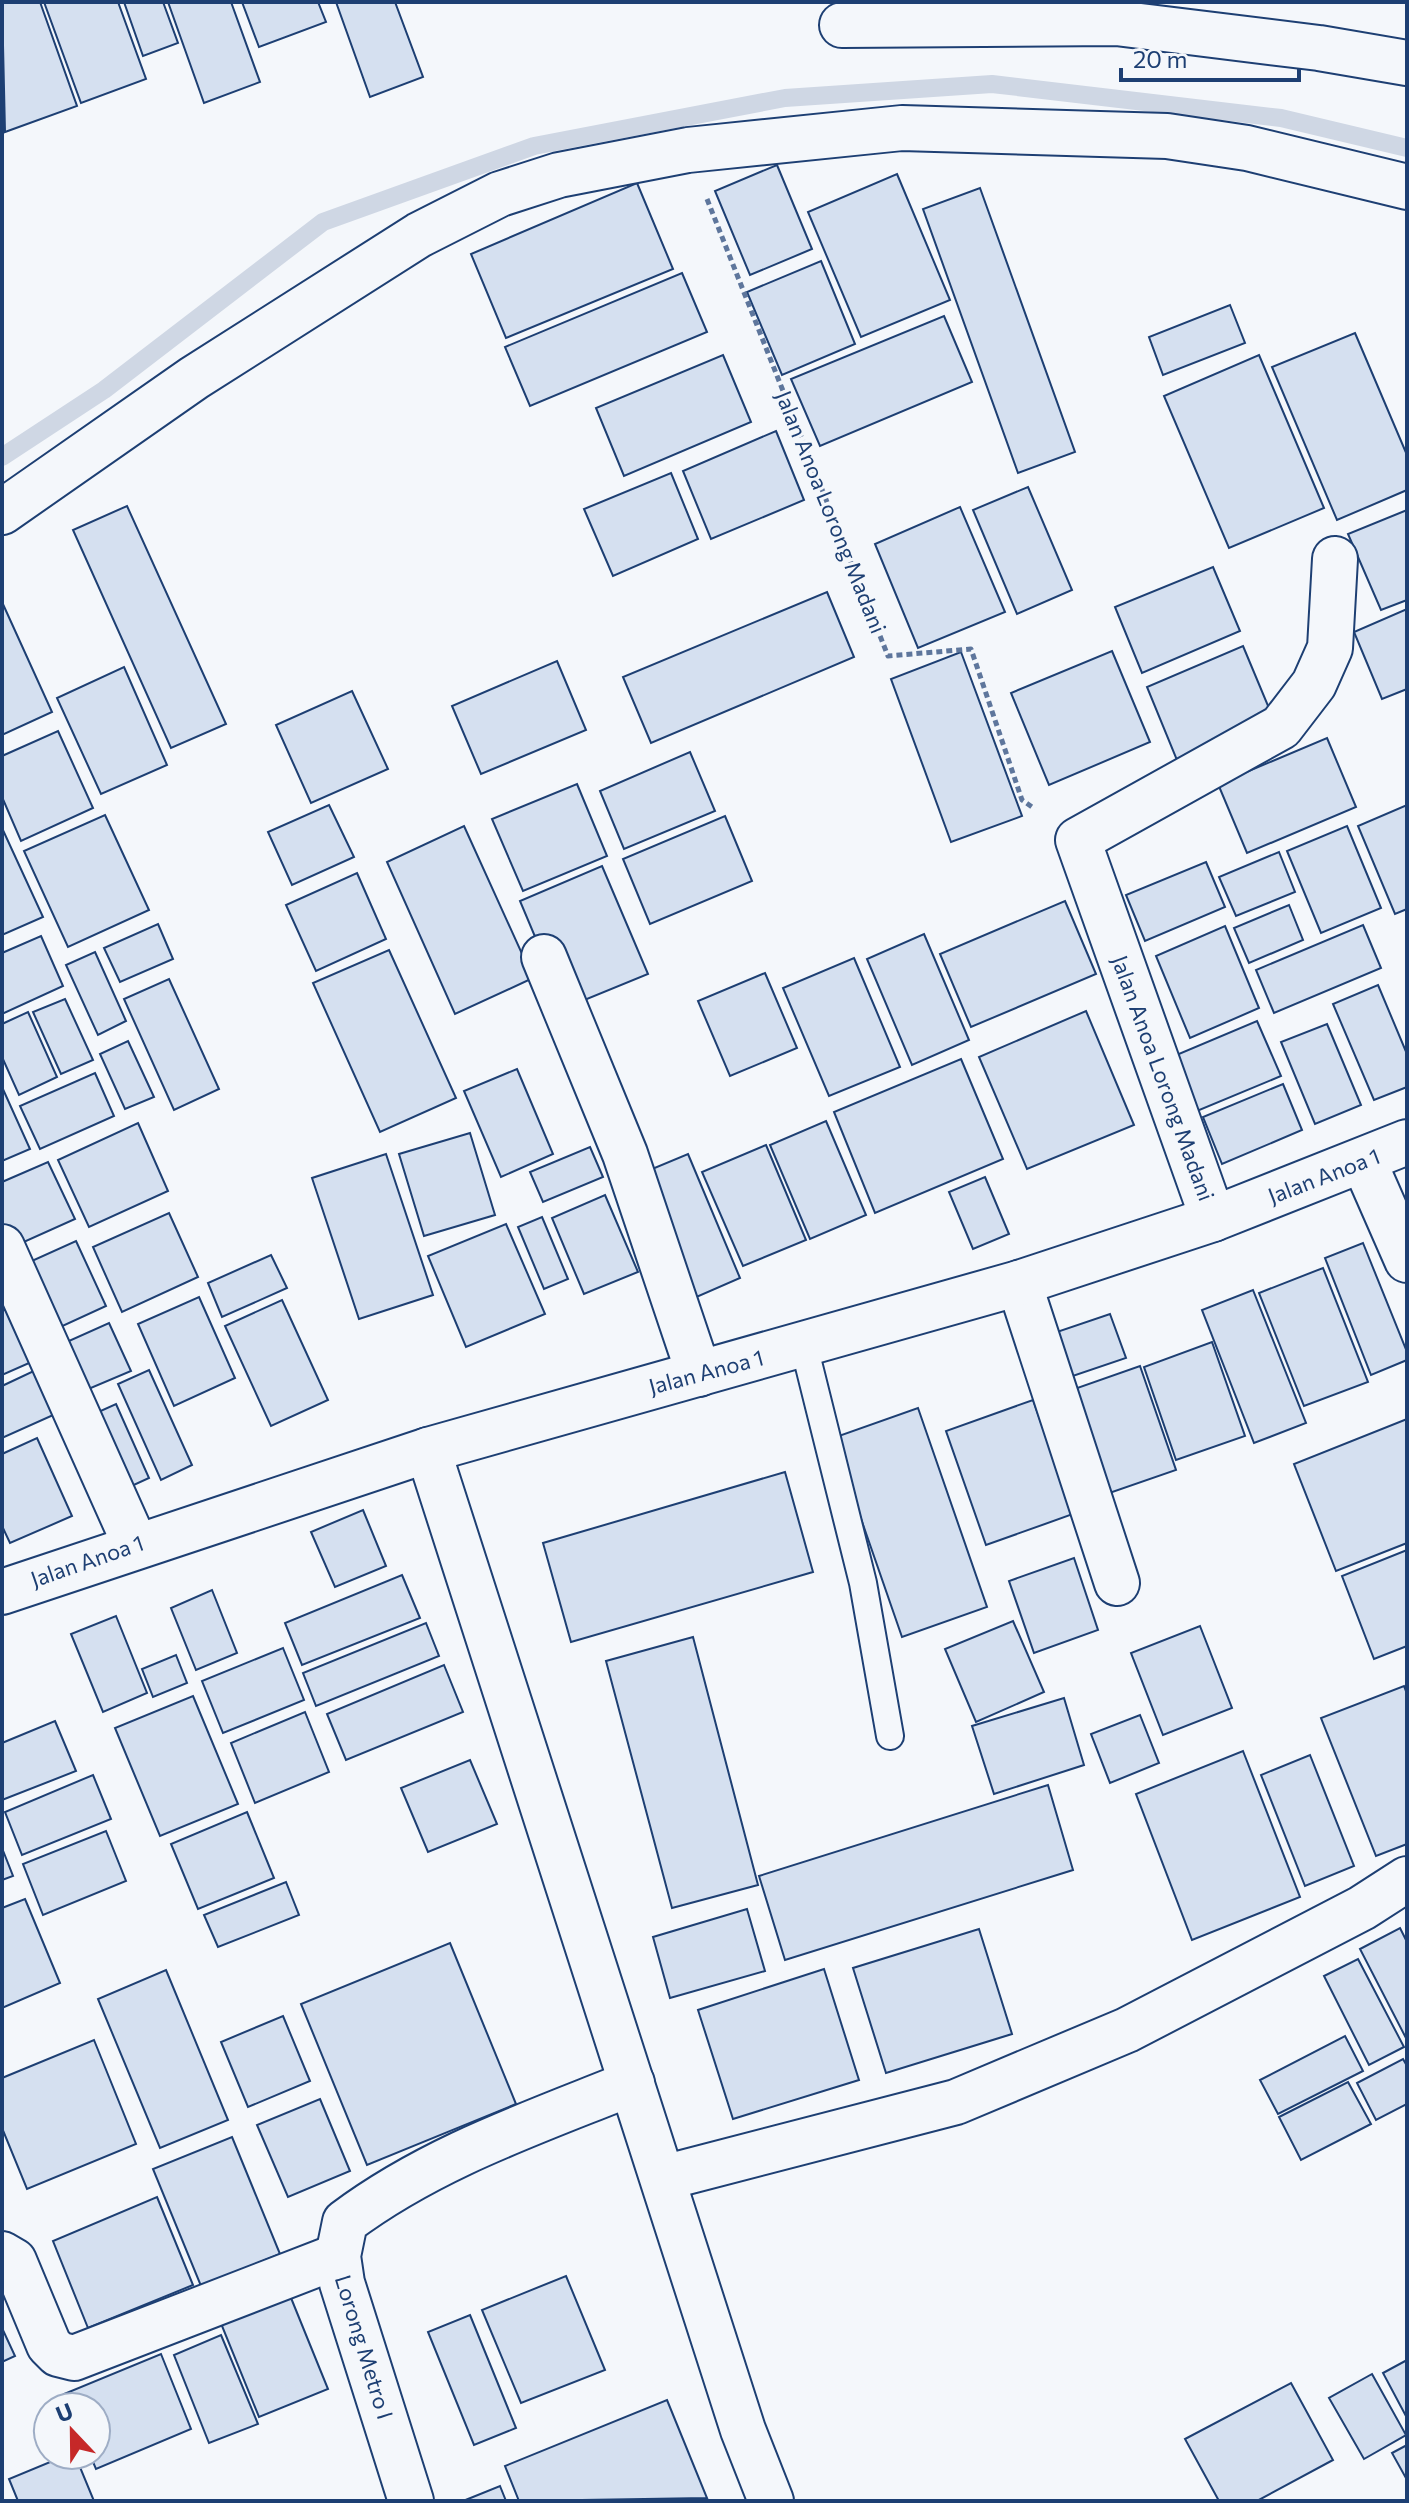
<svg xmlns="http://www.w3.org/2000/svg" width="1409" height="2503" viewBox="0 0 1409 2503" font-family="Commissioner,sans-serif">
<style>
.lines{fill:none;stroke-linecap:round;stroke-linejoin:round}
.stream{stroke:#cfd7e4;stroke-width:18}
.building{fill:#d5e0f0;stroke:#1d3f73;stroke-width:2}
.lane-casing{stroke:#1d3f73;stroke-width:30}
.street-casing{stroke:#1d3f73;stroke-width:48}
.path{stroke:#5e769c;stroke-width:5;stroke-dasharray:6 4;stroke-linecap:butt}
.lane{stroke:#f4f7fb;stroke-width:26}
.street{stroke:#f4f7fb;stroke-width:44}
.labels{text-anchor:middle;stroke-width:6;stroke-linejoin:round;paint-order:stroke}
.street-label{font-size:22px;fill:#1d3f73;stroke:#f4f7fb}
</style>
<rect width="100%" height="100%" fill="#f4f7fb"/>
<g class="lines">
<polyline class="stream" points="2,457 104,390 323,222 534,146 785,98 992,84 1281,118 1407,148"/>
</g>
<g class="building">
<polygon points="2,2 40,2 77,106 5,132"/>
<polygon points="44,2 118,2 146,79 81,103"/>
<polygon points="124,2 163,2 178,43 143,56"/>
<polygon points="168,2 231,2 260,82 204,103"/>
<polygon points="242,2 318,2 326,22 259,47"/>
<polygon points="336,2 395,2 423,77 370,97"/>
<polygon points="777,165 812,249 750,275 715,191"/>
<polygon points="897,174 950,300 861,337 808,212"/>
<polygon points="637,183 673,269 506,338 471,254"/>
<polygon points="980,188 1075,452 1018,473 923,209"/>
<polygon points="821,261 855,344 782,375 747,292"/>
<polygon points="682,273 707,332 530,406 505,347"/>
<polygon points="1230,305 1245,343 1163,375 1149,337"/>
<polygon points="944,316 972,382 820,446 791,379"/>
<polygon points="1355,333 1407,455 1407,490 1337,520 1272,367"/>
<polygon points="723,355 751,422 624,476 596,408"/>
<polygon points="1259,355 1324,508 1229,548 1164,396"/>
<polygon points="776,431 804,500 711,539 683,471"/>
<polygon points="671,473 698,539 613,576 584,509"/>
<polygon points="1028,487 1072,590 1017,614 973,510"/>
<polygon points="127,506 226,724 171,748 73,530"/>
<polygon points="960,507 1005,612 918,648 875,544"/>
<polygon points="1407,510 1407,600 1381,610 1348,534"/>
<polygon points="1213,567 1240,631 1142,673 1115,607"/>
<polygon points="827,592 854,657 651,743 623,677"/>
<polygon points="2,602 52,712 2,735"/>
<polygon points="1407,609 1407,689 1382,699 1354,632"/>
<polygon points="1243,646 1276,725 1179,765 1147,687"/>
<polygon points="1112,651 1150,742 1049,785 1011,693"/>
<polygon points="961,652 1022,816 951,842 891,679"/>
<polygon points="557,661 586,730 481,774 452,706"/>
<polygon points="124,667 167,765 101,794 57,698"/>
<polygon points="352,691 388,769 311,803 276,725"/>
<polygon points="58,731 93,808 21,841 2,797 2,756"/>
<polygon points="1327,738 1356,807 1247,853 1218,784"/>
<polygon points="690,752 715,811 624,849 600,791"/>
<polygon points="577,784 607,856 523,891 492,819"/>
<polygon points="329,805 354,857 292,885 268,832"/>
<polygon points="1407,805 1407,909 1395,914 1358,826"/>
<polygon points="105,815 149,910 68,947 24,851"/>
<polygon points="725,816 752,881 650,924 623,859"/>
<polygon points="464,826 533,978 455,1014 387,862"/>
<polygon points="1347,826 1381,908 1321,933 1287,851"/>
<polygon points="2,828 43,917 2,935"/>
<polygon points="1279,852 1295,892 1236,916 1219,877"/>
<polygon points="1206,862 1225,907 1145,941 1126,895"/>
<polygon points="602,866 648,974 565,1008 520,901"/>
<polygon points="357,873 386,939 316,971 286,905"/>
<polygon points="1065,901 1096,974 971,1027 940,954"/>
<polygon points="1289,905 1303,940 1249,963 1234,928"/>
<polygon points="158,924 173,959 120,982 104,948"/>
<polygon points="1363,925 1381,968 1274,1013 1256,970"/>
<polygon points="1225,926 1259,1008 1190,1038 1156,956"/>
<polygon points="924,934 969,1040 912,1065 867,959"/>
<polygon points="41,936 63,986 2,1014 2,953"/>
<polygon points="389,950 456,1098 380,1132 313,983"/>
<polygon points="95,952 126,1021 98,1035 66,965"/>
<polygon points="854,958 900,1067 829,1096 783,988"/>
<polygon points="765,973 797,1048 730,1076 698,1001"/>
<polygon points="169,979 219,1089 174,1110 124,999"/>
<polygon points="1378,985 1407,1054 1407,1087 1374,1100 1333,1004"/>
<polygon points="65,999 93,1060 61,1074 33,1012"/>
<polygon points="1086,1011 1134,1125 1027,1169 979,1057"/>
<polygon points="28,1012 57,1077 19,1095 2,1057 2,1024"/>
<polygon points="1257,1021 1281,1076 1197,1111 1174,1056"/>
<polygon points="1327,1024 1361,1105 1315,1124 1281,1042"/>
<polygon points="128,1041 154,1097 125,1109 100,1054"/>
<polygon points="961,1059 1003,1159 875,1213 834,1112"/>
<polygon points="517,1069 553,1154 501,1177 464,1091"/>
<polygon points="95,1073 114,1116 40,1149 20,1106"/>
<polygon points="1283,1084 1302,1130 1222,1164 1203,1117"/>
<polygon points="2,1087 30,1149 2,1161"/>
<polygon points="826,1121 866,1215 810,1239 770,1145"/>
<polygon points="138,1123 168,1191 89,1227 58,1160"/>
<polygon points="470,1133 495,1215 424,1236 399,1154"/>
<polygon points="766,1145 806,1240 743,1266 702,1172"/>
<polygon points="590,1147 603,1177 543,1202 530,1172"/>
<polygon points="386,1154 433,1295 359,1319 312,1178"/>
<polygon points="688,1154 740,1278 669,1309 616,1184"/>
<polygon points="48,1162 75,1219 6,1250 2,1242 2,1182"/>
<polygon points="985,1177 1009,1234 973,1249 949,1192"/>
<polygon points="605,1195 638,1272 584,1294 552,1218"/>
<polygon points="169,1213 198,1277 122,1312 93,1247"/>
<polygon points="542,1217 568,1279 544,1289 518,1227"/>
<polygon points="506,1224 545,1314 466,1347 428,1256"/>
<polygon points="76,1241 106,1306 43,1335 14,1269"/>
<polygon points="1363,1243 1407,1352 1407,1360 1371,1375 1325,1258"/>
<polygon points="271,1255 287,1288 222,1317 208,1283"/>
<polygon points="1323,1268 1368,1382 1304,1406 1259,1293"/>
<polygon points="1253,1290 1306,1423 1254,1443 1202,1310"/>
<polygon points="199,1297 235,1378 174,1406 138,1324"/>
<polygon points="282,1300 328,1400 271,1426 225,1326"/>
<polygon points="12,1306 36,1360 2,1375 2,1311"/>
<polygon points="1110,1314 1126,1358 1055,1382 1039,1338"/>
<polygon points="109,1323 131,1371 72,1396 51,1349"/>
<polygon points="1212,1342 1245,1436 1176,1460 1144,1367"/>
<polygon points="1140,1366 1176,1470 1095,1498 1060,1394"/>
<polygon points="40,1368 60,1412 2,1438 2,1386"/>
<polygon points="149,1370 192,1465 161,1480 118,1384"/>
<polygon points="1033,1400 1073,1514 986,1545 946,1431"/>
<polygon points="116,1404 149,1478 99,1501 65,1427"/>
<polygon points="918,1408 987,1607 902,1637 833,1438"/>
<polygon points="1407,1419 1407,1543 1336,1571 1294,1464"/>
<polygon points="37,1438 72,1516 10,1543 2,1526 2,1454"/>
<polygon points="785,1472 813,1572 571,1642 543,1543"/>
<polygon points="363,1510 386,1566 335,1587 311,1532"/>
<polygon points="1407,1550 1407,1646 1374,1659 1342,1576"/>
<polygon points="1074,1558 1098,1630 1034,1653 1009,1581"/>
<polygon points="402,1575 420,1618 302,1665 285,1623"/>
<polygon points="212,1590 237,1653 196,1670 171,1608"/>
<polygon points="116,1616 147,1693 103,1712 71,1634"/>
<polygon points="1013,1621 1044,1692 976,1722 945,1649"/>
<polygon points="426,1623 439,1656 316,1706 303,1673"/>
<polygon points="1200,1626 1232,1708 1163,1735 1131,1653"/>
<polygon points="693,1637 758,1885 672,1908 606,1661"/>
<polygon points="283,1648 304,1700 223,1733 202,1681"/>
<polygon points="176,1655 187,1683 153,1697 142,1669"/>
<polygon points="444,1665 463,1712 346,1760 327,1714"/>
<polygon points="1404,1686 1407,1694 1407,1844 1376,1856 1321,1718"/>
<polygon points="193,1696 238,1804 160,1836 115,1728"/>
<polygon points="1064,1698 1084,1765 994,1794 972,1726"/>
<polygon points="305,1712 329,1772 255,1803 231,1743"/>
<polygon points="1140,1715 1159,1763 1110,1783 1091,1734"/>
<polygon points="55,1721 76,1771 2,1800 2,1743"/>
<polygon points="1243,1751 1300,1897 1192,1940 1136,1794"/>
<polygon points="1310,1755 1354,1866 1305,1886 1261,1775"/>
<polygon points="470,1760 497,1824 428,1852 401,1788"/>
<polygon points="93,1775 111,1819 22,1855 5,1812"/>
<polygon points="1048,1785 1073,1870 785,1960 759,1876"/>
<polygon points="247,1812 274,1878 198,1909 171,1844"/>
<polygon points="106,1831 126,1881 43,1915 23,1864"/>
<polygon points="2,1848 13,1876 2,1880"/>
<polygon points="286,1882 299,1915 218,1947 204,1915"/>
<polygon points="25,1899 60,1983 2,2008 2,1908"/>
<polygon points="747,1909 765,1971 670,1998 653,1937"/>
<polygon points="1400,1928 1407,1942 1407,2040 1360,1949"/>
<polygon points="979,1929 1012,2034 886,2073 853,1968"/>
<polygon points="450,1943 516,2104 367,2165 301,2004"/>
<polygon points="1358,1959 1404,2047 1369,2065 1324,1976"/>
<polygon points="824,1969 859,2080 733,2119 698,2010"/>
<polygon points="166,1970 228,2120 160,2148 98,1999"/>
<polygon points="283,2016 310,2081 248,2107 221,2042"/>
<polygon points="1345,2036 1363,2071 1278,2114 1260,2080"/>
<polygon points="94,2040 136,2144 27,2189 2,2128 2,2078"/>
<polygon points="1403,2059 1407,2066 1407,2104 1376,2120 1357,2083"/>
<polygon points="1348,2082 1371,2124 1301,2160 1279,2117"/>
<polygon points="320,2099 350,2171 288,2197 257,2125"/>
<polygon points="232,2137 280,2254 201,2286 153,2169"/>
<polygon points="157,2197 193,2285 88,2328 53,2241"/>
<polygon points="566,2276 605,2370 521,2403 482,2310"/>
<polygon points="289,2293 328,2389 259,2417 220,2321"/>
<polygon points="470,2315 516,2428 474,2445 428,2332"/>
<polygon points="2,2328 15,2356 2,2362"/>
<polygon points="221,2335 258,2424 209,2443 174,2355"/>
<polygon points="161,2354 191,2429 96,2469 90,2455 96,2455 96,2407 70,2407 64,2394"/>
<polygon points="1407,2360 1407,2418 1383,2373"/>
<polygon points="1372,2374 1406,2435 1364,2459 1329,2398"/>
<polygon points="1291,2383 1333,2460 1257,2501 1219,2501 1185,2439"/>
<polygon points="667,2400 707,2498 519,2501 505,2466"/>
<polygon points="1407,2445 1407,2480 1392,2453"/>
<polygon points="67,2455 75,2455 94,2501 18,2501 9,2479"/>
<polygon points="500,2486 506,2501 463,2501"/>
</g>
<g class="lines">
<g class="lane-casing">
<polyline id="lane" points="804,1346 863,1583 890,1736"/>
</g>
<g class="street-casing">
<g id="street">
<polyline points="842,25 1116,23 1319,48 1407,63"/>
<polyline points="2,512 194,378 419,235 500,194 559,175 688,150 902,128 1167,136 1247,148 1407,187"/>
<polyline points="544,957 625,1154 699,1374"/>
<polyline points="1364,1162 1407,1260"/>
<polyline points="1213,1219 1078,840 1281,727 1314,684 1330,648 1335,559"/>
<polyline points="2,1247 135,1544"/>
<polyline points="1019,1283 1117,1583"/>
<polyline points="428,1450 743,2430 771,2501"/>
<polyline points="2,1592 428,1450 1019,1283 1213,1219 1407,1142"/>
<polyline points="663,2178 956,2102 1127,2030 1362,1908 1407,1879"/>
<polyline points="2,2254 14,2261 49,2345 58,2354 74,2358 338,2256"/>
<path d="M411,2501l-69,-218 -4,-27 7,-34c87,-65 188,-99 287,-139"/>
</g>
</g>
<polyline class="path" points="707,199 888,656 971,649 1022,800 1035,809"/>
<use href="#lane" class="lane"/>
<use href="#street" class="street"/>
</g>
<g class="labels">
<g class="street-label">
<text transform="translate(831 512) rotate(68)" y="8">Jalan Anoa Lorong Madani</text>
<text transform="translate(1163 1078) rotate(70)" y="8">Jalan Anoa Lorong Madani</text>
<text transform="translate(1324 1176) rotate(-21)" y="8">Jalan Anoa 1</text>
<text transform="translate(706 1372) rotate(-15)" y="8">Jalan Anoa 1</text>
<text transform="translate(87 1561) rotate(-19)" y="8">Jalan Anoa 1</text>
<text transform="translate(364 2347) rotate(73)" y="8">Lorong Metro I</text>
</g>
</g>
<rect width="1409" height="2503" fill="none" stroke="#1d3f73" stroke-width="8"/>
<g transform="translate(72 2431) rotate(338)"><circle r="38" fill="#f4f7fb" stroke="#9eadc5" stroke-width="2"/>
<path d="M0-6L14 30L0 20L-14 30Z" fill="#c62828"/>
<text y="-12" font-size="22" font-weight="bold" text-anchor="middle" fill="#1d3f73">U</text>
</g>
<path d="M1121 68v12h178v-12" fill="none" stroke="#1d3f73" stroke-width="4"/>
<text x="1133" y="68" font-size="24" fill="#1d3f73" stroke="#f4f7fb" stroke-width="6" paint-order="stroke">20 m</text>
</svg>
